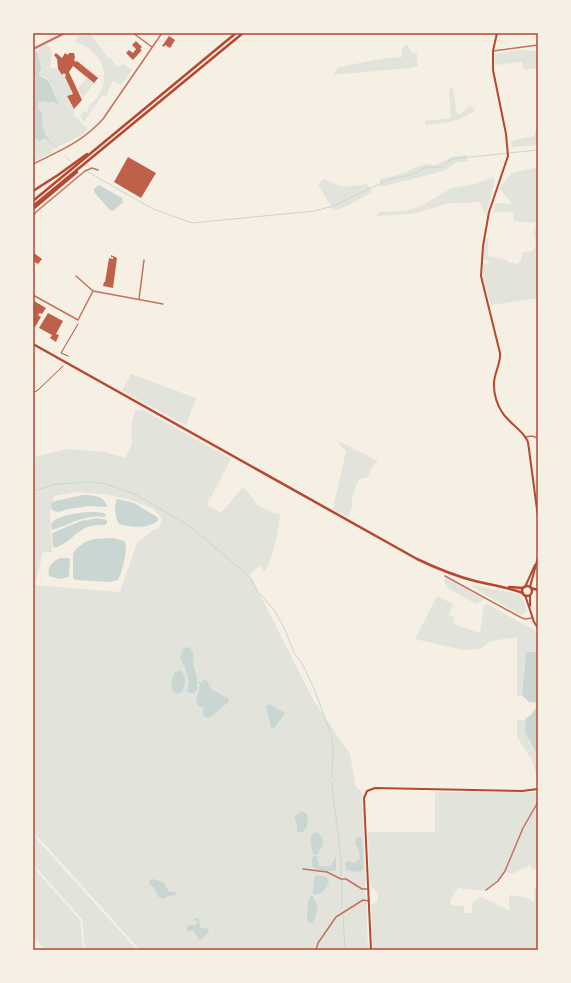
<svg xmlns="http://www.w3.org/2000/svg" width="571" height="983" viewBox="0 0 571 983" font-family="Cabin,sans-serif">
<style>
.green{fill:#e2e4dc;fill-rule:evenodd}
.water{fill:#c9d6d2}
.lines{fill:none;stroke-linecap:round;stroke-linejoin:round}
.stream{stroke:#c9d6d2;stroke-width:1}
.building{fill:#bf614a}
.path{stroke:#b5482f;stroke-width:1}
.minor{stroke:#c5725c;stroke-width:1.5}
.tertiary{stroke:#c5725c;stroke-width:2}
.secondary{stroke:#b5482f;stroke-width:2}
.primary{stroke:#b5482f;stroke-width:2.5}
.trunk{stroke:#b5482f;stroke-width:2.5}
.neatline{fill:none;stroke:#b5482f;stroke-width:1.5}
</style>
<rect width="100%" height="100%" fill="#f6efe4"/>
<g class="green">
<path d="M81,33h10l-1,1 19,25 3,-2 1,1 -2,1 7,8 5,-3 9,6 -11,15 -8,-4 -6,12 1,1 -1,2 -4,-1 -9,12 3,2 -4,-1 -9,14 -4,-6 3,-5 3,2 3,-5 -1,-2c4,-3 8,-6 11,-11 14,-23 -1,-47 -25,-53z"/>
<path d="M46,44c11,9 3,12 5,24l6,1 8,8 7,16 -5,3 8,17 -2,1 2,3h2l4,6 7,6 -6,6 -30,15 1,2 -20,10v-25l11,1 3,-1c-5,-7 -5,-17 -5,-24l-4,-5v-5l6,-2 4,2 6,-1 4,3c-1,-6 -6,-22 -10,-26 -3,-2 -6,-2 -9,-5 2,-6 0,-20 -3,-25z"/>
<polygon points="407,44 410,51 417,54 418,66 409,68 332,75 339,67 386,58 402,57 402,49"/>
<polygon points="520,50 538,51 538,77 537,68 524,70 522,62 495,65 495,54"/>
<polygon points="77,59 100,77 82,98 78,89 86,78 93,83 98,77"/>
<path d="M453,88l4,26 5,-1 8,-8 5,5c-14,12 -32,13 -50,15v-4l26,-3 -2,-29z"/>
<polygon points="538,124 538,145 511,147 511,141 534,136"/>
<polygon points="467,155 468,161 455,163 444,171 380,187 380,179 405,173 414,168 426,164 436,165 454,156"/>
<polygon points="538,167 538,298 491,305 483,279 483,264 491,263 481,259 484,238 488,239 488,256 507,260 509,263 517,264 521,261 522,253 532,251 536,246 533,231 537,223 514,221 513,212 493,212 496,203 512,204 499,188 512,173"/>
<path d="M494,177c1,11 -6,26 -8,39l-7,-15 -10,2h-19l-38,11 -36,2 3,-4 25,-1 15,-4 33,-19 23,-4z"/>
<polygon points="324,179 343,187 367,184 372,192 349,205 334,211 318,184"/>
<polygon points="131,374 196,398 186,425 122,391"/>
<path d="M143,410l83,46 5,3 -24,46 14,8 22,-26 7,7 7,11 17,8 6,1c-2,16 -6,44 -15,57l-6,-5 -11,10 4,3 63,124 35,51 6,33 5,4 1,4 6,155h-228l-98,-109 -9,-8v-376l34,-8 38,3 20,6 7,-14 -1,-19 4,-14zM77,492l26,2 25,5 24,9 10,10 -3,10 -6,2 -16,13 -17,49 -85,-7 8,-33h9l-2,-37 4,-19z"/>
<polygon points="340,442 378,461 372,467 368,477 359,479 352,497 352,508 348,517 333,509 346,451 339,445"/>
<polygon points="446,578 484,599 476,604 449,589 444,581"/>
<polygon points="472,585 518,594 523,600 527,612 521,615 472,587"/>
<polygon points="437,596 453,604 449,615 455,617 453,624 480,633 484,605 487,604 538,632 538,652 526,653 523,678 522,696 517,696 517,637 492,641 480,649 463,650 415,639"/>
<polygon points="517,719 525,721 527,725 525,732 538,756 538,781 532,760 517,737"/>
<path d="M439,792h99v75l-5,3 -3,-5 -18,9 -6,-2 -8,10 -11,9 -29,-3 -8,12 1,5 13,1v7h7l2,-11 8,-5 28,13v-15l16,2 9,5v-14l4,-1v63h-165l-2,-46 6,-2c2,-9 0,-11 -7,-16l-2,-54h67v-39z"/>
<polygon points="33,835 137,950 85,950 82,919 33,864"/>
<polygon points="33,867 80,920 83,950 45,950 33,936"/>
</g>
<g class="water">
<path d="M37,51l4,17 -2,6 1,2 9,5 10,24 -5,-3 -6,1 -4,-2 -6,2v5l4,5c0,8 0,18 6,25l-1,2 -3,-2 -4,3 -7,-4v-85z"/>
<polygon points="99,185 122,198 123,202 113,211 110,210 94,192 94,189"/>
<path d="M83,495c10,0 22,1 24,12l-18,-1 -20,3 -11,3 -6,-2 -1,-6 4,-3z"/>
<path d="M117,499l17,4 23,14 2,2c-9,11 -28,8 -40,5 -4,-6 -5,-19 -2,-25z"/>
<path d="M94,512l10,1 2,2 -1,2c-22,-3 -33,7 -53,13l-1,-6c5,-9 32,-12 43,-12z"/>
<path d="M98,518l9,2v3l-2,2c-7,0 -13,0 -20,3 -9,4 -24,22 -32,19l-1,-14 29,-12z"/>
<path d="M113,538l11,3c5,7 -2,31 -6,39l-10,2 -32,-2 -3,-2v-24l3,-5 9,-7 9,-3z"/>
<path d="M61,558h7l2,1 -1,18 -10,2 -10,-3c-2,-9 3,-15 12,-18z"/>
<path d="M186,647l4,1c6,6 2,11 4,19 1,6 4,9 3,15l4,1 2,-3 3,-1 5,10 18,10 -1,4c-8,4 -13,13 -21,15l-4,-3v-8h-3l-4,-4 4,-19 -3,-1v7l-3,3h-4l-3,-2 2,-10 -4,-13 -5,-10 3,-9z"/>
<polygon points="526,652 538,652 538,703 529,702 522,695"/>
<path d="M180,670c7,5 6,17 1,23l-4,1 -4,-3 -2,-8 3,-10z"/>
<polygon points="270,704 285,713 274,729 271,728 266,706"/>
<polygon points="538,704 538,756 525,732 526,725 525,719 531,715"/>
<path d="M302,811l5,3c2,8 0,14 -5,19l-5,-2v-7l-3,-8z"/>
<path d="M315,832l3,1 5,6v6l-6,10 -4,-1c-1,-8 -6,-16 2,-22z"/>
<polygon points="357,837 361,837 362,838 364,867 362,871 357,872 346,870 345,863 347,861 354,863 360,859 358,848 355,843"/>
<path d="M314,856h3l2,10c0,1 11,0 12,0l5,-10v14c-7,2 -19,1 -24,-4v-8z"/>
<polygon points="316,875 327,877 329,882 323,892 314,895 313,894 314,878"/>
<polygon points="153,879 163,882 169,892 176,892 176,895 165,897 164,899 158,897 156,891 149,883 150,880"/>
<polygon points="312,895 318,907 313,924 307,921 308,900"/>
<path d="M195,918h4l1,9 2,2 5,-2 2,4c-1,3 -7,7 -9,10l-7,-10h-4l-3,-2 1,-3 10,-2v-3l-4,-1z"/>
</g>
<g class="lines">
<g class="stream">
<polyline points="48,140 57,148"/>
<polyline points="65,156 71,162"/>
<polyline points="88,172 153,209 192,223 315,211 333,206 388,180 411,175 427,167 442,167 452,159 538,150"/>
<polyline points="33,491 57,484 90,482 106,484 135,494 191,527 251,578 257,591 274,610 284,627 294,653 302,663 315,691 332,737 333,752 332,778"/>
<path d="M332,782c2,32 10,63 9,95"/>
<polyline points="342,881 342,909"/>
<polyline points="343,915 345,950"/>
</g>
</g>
<g class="building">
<polygon points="169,36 175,40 170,48 165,45 164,47 162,46"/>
<polygon points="136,41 142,47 140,49 142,50 133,60 126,53 129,50 133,53 136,49 132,45"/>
<polygon points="56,53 62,58 65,53 68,55 69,53 74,53 75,57 74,60 76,62 77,61 98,78 94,83 73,66 69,72 82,100 74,109 67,96 73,94 65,77 66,75 64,73 62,75 58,69 57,59 54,55"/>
<polygon points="128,157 156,173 141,198 114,182"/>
<polygon points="34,253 42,259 38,264 33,261"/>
<polygon points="111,255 117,258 113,288 103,286 104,282 105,282 109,258 113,259 113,257 111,257"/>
<polygon points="34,301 46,308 42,314 40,313 38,315 41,317 35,327 33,326"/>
<polygon points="48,313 63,321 56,334 59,335 56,342 50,338 52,335 39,328"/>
</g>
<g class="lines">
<g class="path">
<polyline points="68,356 61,353 78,324"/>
<polyline points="33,393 38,390 63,366"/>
</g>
<g class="minor">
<polyline points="133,33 152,47"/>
<polyline points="493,51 538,45"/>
<path d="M33,164c28,-14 48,-21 70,-45l59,-86"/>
<polyline points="33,216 36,212 85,171 92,168 98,170"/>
<polyline points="76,276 93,291 163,304"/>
<polyline points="33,295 78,320 93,291"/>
<polyline points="139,299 144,260"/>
<polyline points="526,437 532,436 538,438"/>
<polyline points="445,576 520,617 525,619 532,618"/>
<polyline points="303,869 327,872 341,879 346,879 362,889 368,889"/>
<polyline points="486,890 498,881 505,871 523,828 538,802"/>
<polyline points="316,950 318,943 336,917 363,900 369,901"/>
</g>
<polyline class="tertiary" points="33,49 65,33"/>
<g class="secondary">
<path d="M497,33l-4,18v19l13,64 2,22 -19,56 -6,34 -2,30 19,77c1,12 -7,21 -6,33 0,8 3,19 8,26 7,12 21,17 26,30l10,75"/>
<polyline points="525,587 535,565"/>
<polyline points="530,587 538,557"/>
<polyline points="525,595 534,622 538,628"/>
<polyline points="530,606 530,595"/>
<polyline points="371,950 364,798 367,791 375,788 522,791 538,789"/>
</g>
<g class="primary">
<path d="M33,344l384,215c19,9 38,17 58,22 16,4 32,6 48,12"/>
<circle cx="527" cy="591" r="5"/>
<polyline points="509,587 523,588"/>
<polyline points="531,588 538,590"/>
</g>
<g class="trunk">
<polyline points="33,191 58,175 87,154"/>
<polyline points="33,201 236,33"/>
<polyline points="33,206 243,33"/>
<polyline points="33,209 77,172"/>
</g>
</g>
<rect width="571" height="983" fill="none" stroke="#f6efe4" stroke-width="68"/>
<rect x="34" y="34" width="503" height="915" class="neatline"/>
</svg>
